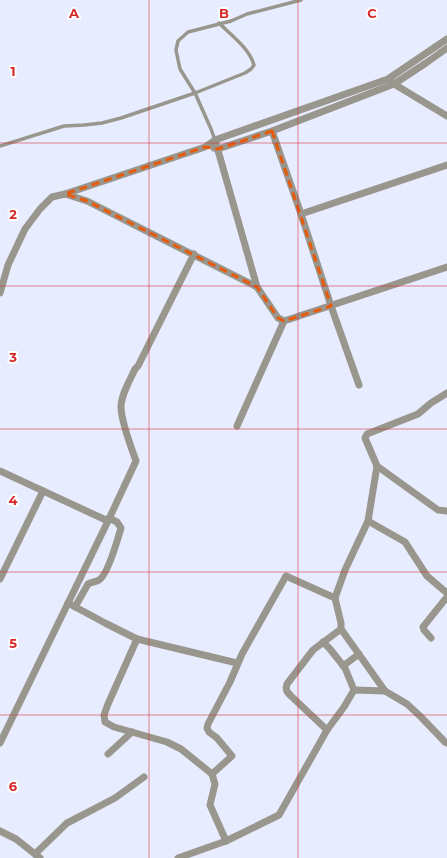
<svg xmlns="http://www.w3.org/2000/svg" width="447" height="858" viewBox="0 0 447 858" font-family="Montserrat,sans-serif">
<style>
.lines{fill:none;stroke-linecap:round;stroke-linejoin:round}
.service{stroke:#99978d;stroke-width:3.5}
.minor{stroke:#99978d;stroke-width:7}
.marked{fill:none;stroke:#e8590c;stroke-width:3;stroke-dasharray:8 5;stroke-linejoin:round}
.grid{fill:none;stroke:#d62828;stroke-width:1;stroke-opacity:0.55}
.grid-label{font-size:13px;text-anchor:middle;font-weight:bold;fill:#d62828;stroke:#fff;stroke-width:4;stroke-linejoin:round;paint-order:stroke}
</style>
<rect width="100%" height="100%" fill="#e8ecff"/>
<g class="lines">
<g class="service">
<polyline points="215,140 211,129 195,93 180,69 176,50 178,41 188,32 231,21 247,14 301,0"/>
<path d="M0,146l64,-20 20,-1 18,-2 19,-5 74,-25 50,-20 6,-4 3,-4c-5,-17 -22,-29 -35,-42"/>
</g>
<g class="minor">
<polyline points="391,82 394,84 447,116"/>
<polyline points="272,131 301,214 331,306 359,385"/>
<polyline points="215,140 257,287 278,318 284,321 447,267"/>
<polyline points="214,148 218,149 272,131 394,84 426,63 447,48"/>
<polyline points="65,194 205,147 215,140 388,79 447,39"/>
<polyline points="301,214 447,165"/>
<polyline points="0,293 8,265 25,229 40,209 52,197 65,194 87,201 257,287"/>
<polyline points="237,426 284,321"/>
<polyline points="377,466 438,510 447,511"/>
<polyline points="0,471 108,521"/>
<polyline points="368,521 405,542 427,576 447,593"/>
<polyline points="0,579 43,491"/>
<polyline points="68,603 105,623 137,639 237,663"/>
<path d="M75,607l13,-23c3,-2 8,-2 11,-4 9,-5 19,-42 22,-52l-4,-6 -8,-4"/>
<polyline points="431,638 424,630 423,627 447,597"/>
<polyline points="137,639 108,704 104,715 105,722 114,727 167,742 181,749 212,774"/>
<polyline points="323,642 330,649 345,668 354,690"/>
<polyline points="343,666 359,654"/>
<polyline points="385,691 341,629 341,623 335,598 345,570 368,521 377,466 365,438 367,434 418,414 431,403 447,393"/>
<path d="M327,730l-36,-34c-4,-4 -6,-6 -4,-12l26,-34 28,-21"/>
<path d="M0,743l108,-222 28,-60c-5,-14 -15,-40 -15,-54 0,-12 9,-27 14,-38l3,-3 56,-112"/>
<polyline points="108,754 132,732"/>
<polyline points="0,831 16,839 40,858"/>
<polyline points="226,841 210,805 215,784 212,774 232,756 217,738 209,732 207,728 208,724 230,682 242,654 286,576 335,598"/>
<polyline points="35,854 67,823 71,821 115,798 144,777"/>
<polyline points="178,858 226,841 279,815 327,730 344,707 354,690 385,691 407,704 421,717 445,742 447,743"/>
</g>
</g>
<path class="marked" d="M272,131l59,175 -47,15 -6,-3 -21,-31 -170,-86 -22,-7 140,-47 13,2z"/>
<path class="grid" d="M149,0v858M298,0v858M0,143h447M0,286h447M0,429h447M0,572h447M0,715h447"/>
<g class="grid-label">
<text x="74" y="18">A</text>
<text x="224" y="18">B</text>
<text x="372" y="18">C</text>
<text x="13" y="76">1</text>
<text x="13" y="219">2</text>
<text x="13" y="362">3</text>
<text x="13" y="505">4</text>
<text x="13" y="648">5</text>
<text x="13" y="791">6</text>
</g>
</svg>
